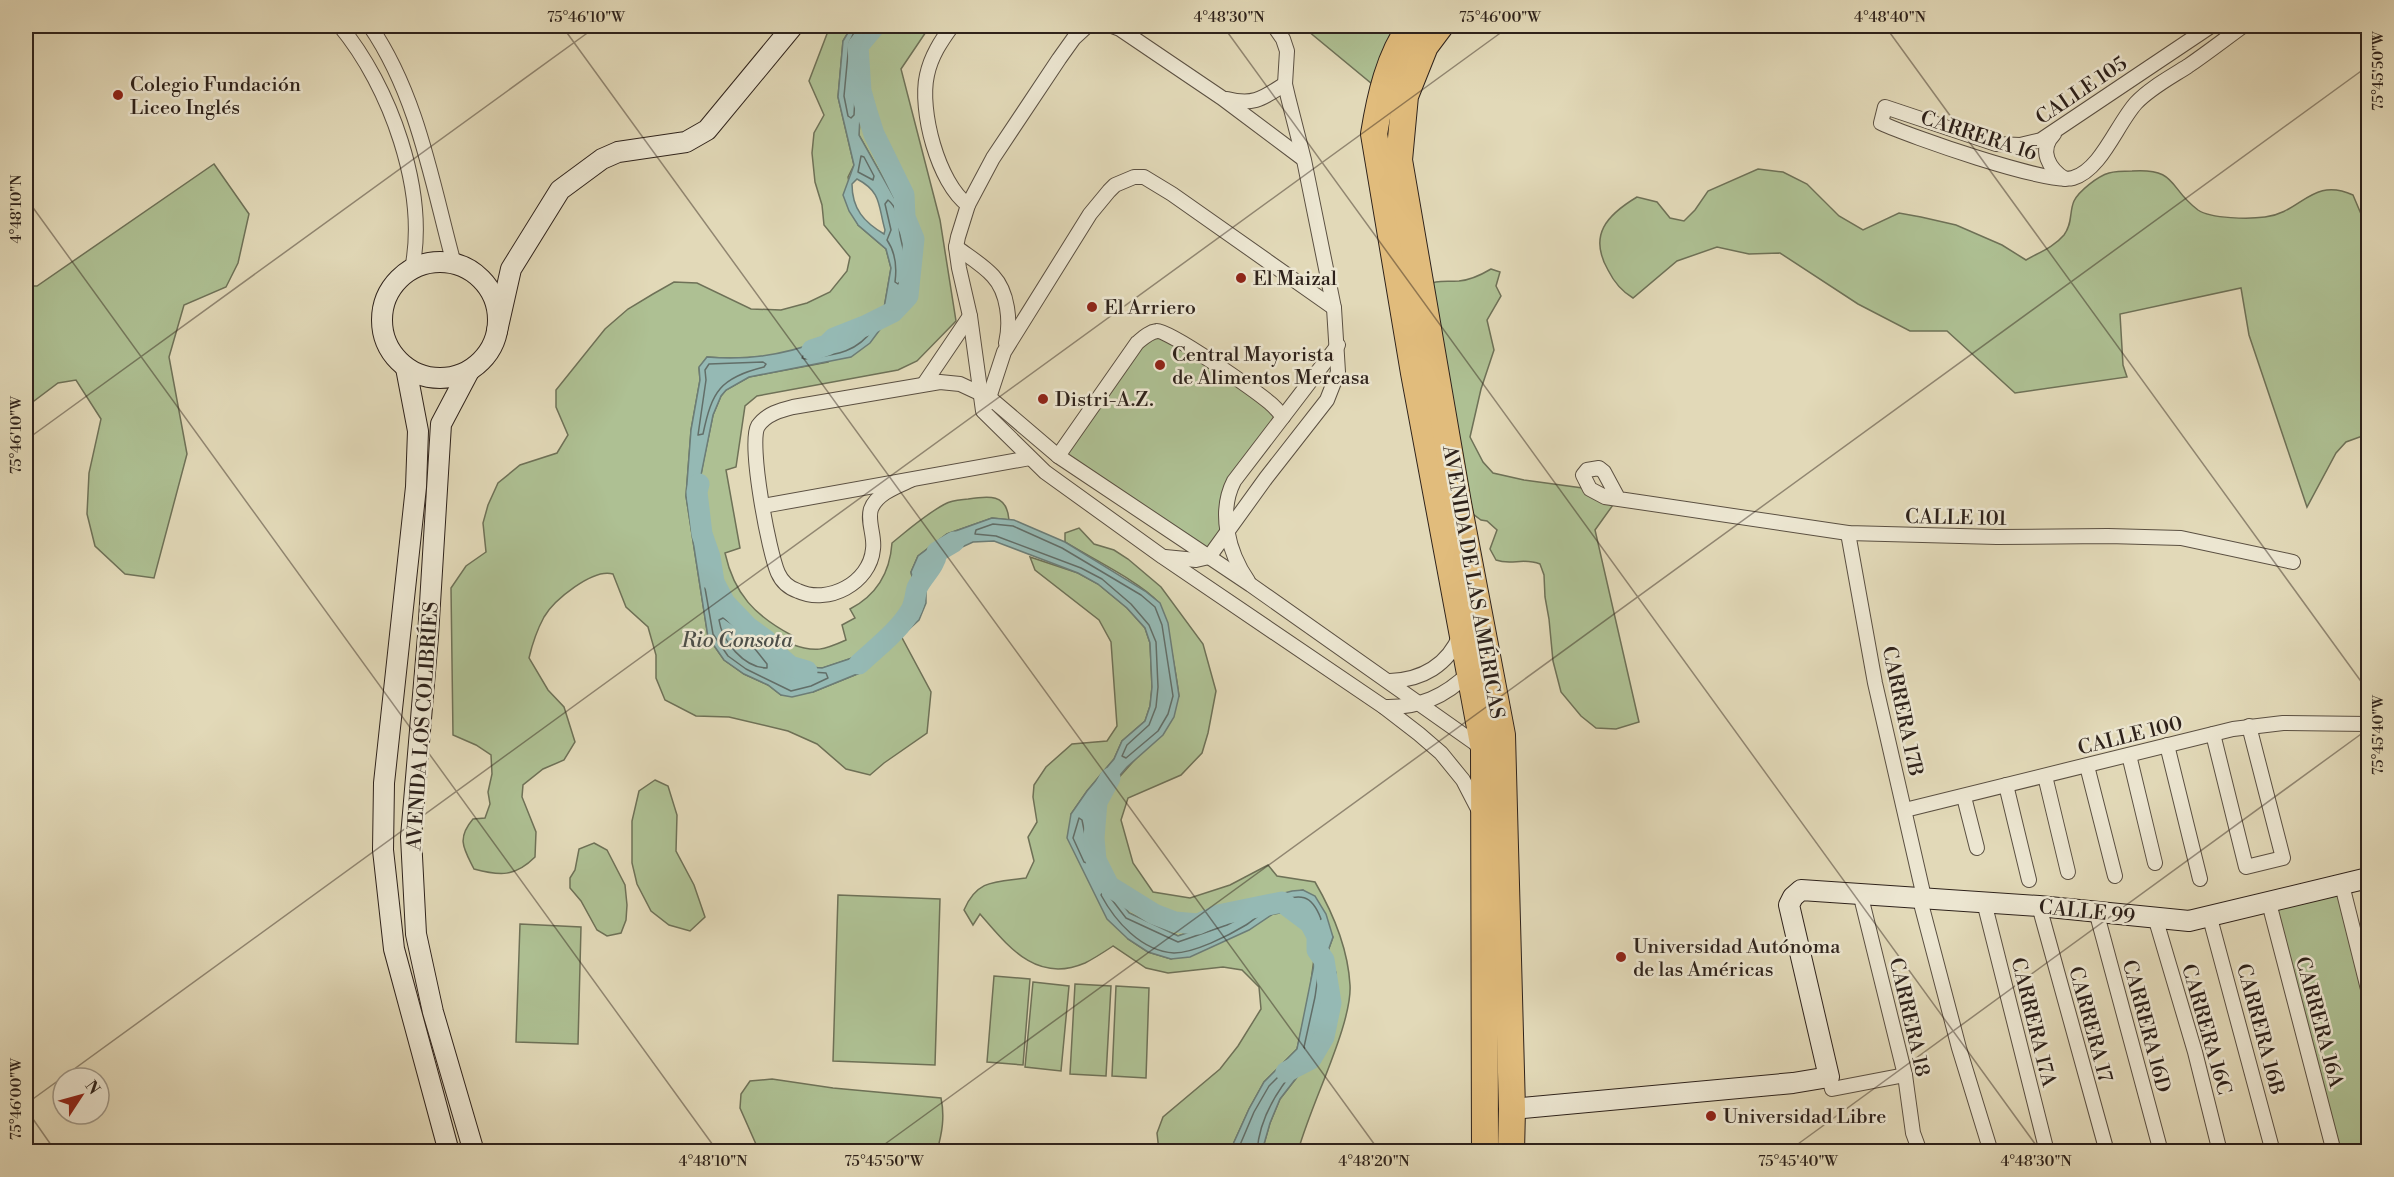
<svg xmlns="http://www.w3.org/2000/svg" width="2394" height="1177" viewBox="0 0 2394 1177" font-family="'Libre Bodoni',serif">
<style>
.green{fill:#aec093;stroke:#6e7157;stroke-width:1.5}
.water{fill:#95b9b4;stroke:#6c7d77;stroke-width:1.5;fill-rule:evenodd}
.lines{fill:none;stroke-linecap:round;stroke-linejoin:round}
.shore{stroke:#626e68;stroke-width:1.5}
.river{stroke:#95b9b4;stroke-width:21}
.street-casing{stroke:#5b5042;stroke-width:16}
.secondary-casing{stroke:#2e221b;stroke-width:22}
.highway-casing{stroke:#2e221b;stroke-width:28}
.street{stroke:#ece6d1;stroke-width:14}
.secondary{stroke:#ece6d1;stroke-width:20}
.highway{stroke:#e1bc7c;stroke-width:26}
.ticks{fill:none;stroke:#2e221b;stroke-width:1.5;stroke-opacity:0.45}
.poi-dot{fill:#8f2418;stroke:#ece6d1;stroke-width:2}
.labels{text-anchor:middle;stroke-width:5;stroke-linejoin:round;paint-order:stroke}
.poi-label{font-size:20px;fill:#2e221b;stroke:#ece6d1;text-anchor:start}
.street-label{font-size:20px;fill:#2e221b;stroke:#ece6d1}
.water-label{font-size:21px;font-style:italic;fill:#4d4f49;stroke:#ece6d1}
.neatline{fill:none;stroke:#2e221b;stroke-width:2}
.ticks-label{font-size:15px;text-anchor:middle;fill:#2e221b}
</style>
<rect width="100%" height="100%" fill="#e2d9b8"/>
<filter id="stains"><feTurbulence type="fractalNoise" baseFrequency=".00333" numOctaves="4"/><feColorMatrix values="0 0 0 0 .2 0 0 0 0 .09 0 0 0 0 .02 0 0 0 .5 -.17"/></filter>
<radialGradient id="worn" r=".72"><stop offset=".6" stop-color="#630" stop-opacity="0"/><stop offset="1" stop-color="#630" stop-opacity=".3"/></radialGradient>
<g class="green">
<path d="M830,26h22l-9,15 -5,56 16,68 -6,12 10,48 28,24 5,19 -7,41c-12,7 -23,15 -36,22 -41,23 -95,30 -141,26l-8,11 1,12 -9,50 -5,66 22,141 16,23 20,14 24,11 13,10 32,-3 49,-20 39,-36 30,56 -4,41 -43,30 -14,12 -24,-6 -29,-25 -29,-13 -59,-14 -33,-1 -31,-16 -9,-22v-23l-8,-28 -22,-20 -13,-33c-20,-6 -59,26 -69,43 -7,13 -12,28 -15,41l19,32 16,17 11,35 -11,18 -21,9 -20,16 -1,12 14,35 -1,25c-20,20 -35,19 -61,12 -10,-20 -18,-30 -1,-50l12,-1 5,-14 -2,-12 4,-18 -1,-19 -15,-10 -23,-10 -2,-147 15,-22 20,-14 -3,-29 5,-18 10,-22 22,-18 37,-12 11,-18 -12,-28v-17l49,-61 23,-20 25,-15 21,-12 23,1 54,26 30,1 26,-7 23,-11 17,-21 3,-14 -26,-32 -2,-20 -7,-23 -3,-29 2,-20 10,-18 -15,-34z"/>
<path d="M875,26h55l-29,43 39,151 16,101 -39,40 -19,9 -141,26 -12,10 -9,61 -10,3 14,78 -15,5c9,41 30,63 68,83l-2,8c24,9 33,6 55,-4l-4,-15 13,-7 -5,-9c27,-14 40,-37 42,-66 17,-14 34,-29 53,-39 7,-4 15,-4 23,-5 20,-3 39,-6 41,21l-17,-2 -45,16 -29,22 -7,16 6,26 -6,14 -35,38 -53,18 -33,-2 -16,-14 -25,-32 -24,-17 -12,-27 -14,-61v-30l4,-22 10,-48 8,-19 5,-6 23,-13 79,-15 74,-69c17,-33 5,-43 3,-76l-46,-82 5,-89z"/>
<polygon points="1302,26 1411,26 1383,93"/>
<polygon points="214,164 249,214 238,263 226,287 184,305 169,357 187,454 154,578 125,574 95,546 87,514 89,473 101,419 76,380 58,383 26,407 26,286 37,286"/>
<path d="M1758,169l25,3 24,12 32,32 24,14 36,-17 22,4 35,8 46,20 24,15c12,-7 28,-13 38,-25 9,-12 5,-23 10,-34 5,-10 24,-25 35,-28 7,-2 16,-2 23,-2 46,-3 36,17 66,39 13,9 52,9 67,7 36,-4 47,-41 88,-22l8,19 3,22 4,6v192l-22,8 -10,11 -29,54 -58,-172 -8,-47 -121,26 3,51 4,12 -112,16 -68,-62h-37l-52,-27 -78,-51 -31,1 -32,-7 -40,14 -44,37c-12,-7 -19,-16 -25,-28 -20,-35 -1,-55 29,-73l20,5 13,16 14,3 11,-11 13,-19z"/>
<path d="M1491,269l9,3 -4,14 5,10 -14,24 7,30 -13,39 -11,48 13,25 10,11 31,7 66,9 28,9 -23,32 44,192 -23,7 -20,-1 -15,-12 -20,-24 -8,-31 -4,-42 -4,-22 -1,-22 -4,-11c-18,-7 -28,2 -44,-4l-6,-11 7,-19 -10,-9 -6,-1 -23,-17 -36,-215c16,-9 19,-6 37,-7 11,-1 22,-6 32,-12z"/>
<polygon points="1156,331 1283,417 1234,481 1220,534 1209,557 1058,456 1114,374"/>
<path d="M1079,528l15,16 20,6 14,9 33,28 42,57 13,47 -8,42 -6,20 -21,22 -53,23 -7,22 12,43 20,29 37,6 40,-13 38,-20 9,11 38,6c18,31 33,67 35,103 1,15 -4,32 -8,45 -13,42 -32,80 -44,121h-36l8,-28 10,-24 31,-40 15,-33 9,-38 1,-15 -8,-22 5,-14 -30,-47 -38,8 -41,22 -46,16 -49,-23 -20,-27 -13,-26 -8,-41 9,-17 42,-47 40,-59c-2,-15 -13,-86 -21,-94 -16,-19 -69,-45 -93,-60v-9z"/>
<path d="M1030,557l48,16 20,11 29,24 18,20 5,15 2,44 -2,19 -5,15 -23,20 -8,18 -27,32 -16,23 57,125 20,13 23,7 102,-45 14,-2 13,3 10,8 7,13 -8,60 -12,53 -33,33 -15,27 -19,42h-71l-2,-18 6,-16 57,-48 18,-23 23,-37 -2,-22 -17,-17 -19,-3 -55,6 -22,-5 -33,-22c-9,6 -18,12 -28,17 -49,21 -77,-17 -105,-49l-7,11 -9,-15c13,-31 32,-28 62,-32l8,-17 -6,-24 9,-15 -4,-25 1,-12 12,-18 26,-23 35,-3 10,-15 -6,-84 -12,-22 -64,-50z"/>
<polygon points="655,780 668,786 677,815 676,851 694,885 705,917 690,931 669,925 651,911 637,884 632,863 632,821 639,791"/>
<polygon points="594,843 607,850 625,885 627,905 626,920 621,933 607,936 597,930 581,901 570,888 570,878 575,870 579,849"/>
<polygon points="2342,885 2368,989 2368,1148 2355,1151 2334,1151 2269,903"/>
<polygon points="838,895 940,899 935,1065 833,1061"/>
<polygon points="520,924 581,927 578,1044 516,1042"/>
<polygon points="994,976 1030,979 1023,1065 987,1062"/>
<polygon points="1033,982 1069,986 1061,1071 1025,1067"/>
<polygon points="1075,984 1111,986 1106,1076 1070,1074"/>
<polygon points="1116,986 1149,988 1146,1078 1112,1076"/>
<path d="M772,1079l61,9 108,10c4,19 1,35 -4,53h-178l-19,-43 1,-14 9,-13z"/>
</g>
<path class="water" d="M852,26h23l-11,20 -5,89 46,82 1,15 6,29 -3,18 -16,33 -23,31 -19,14 -102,20 -23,13 -5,6 -8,19 -14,70v30l14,61 12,27 24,17 25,32 15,14 33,2 54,-18 35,-38 6,-14 -6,-26 7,-16 29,-22 45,-16 22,2 51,22 80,49 15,12 8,20 11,73 -5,21 -11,18 -36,32 -30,35 -9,17 8,41 13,26 20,27 49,23 46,-16 41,-22 27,-7 11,-1 12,6 11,18 7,23 -5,14 8,22 -1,15 -9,38 -15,33 -31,40 -10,24 -8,28h-32l19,-42 15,-27 33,-33 20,-99v-14l-7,-13 -10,-8 -13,-3 -14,2 -24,16 -59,27 -19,2 -23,-7 -20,-13 -21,-20 -40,-81 4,-24 16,-23 27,-32 8,-18 23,-20 5,-15 2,-19 -2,-44 -5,-15 -18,-20 -29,-24 -20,-11 -84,-32 -21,1 -37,17 -7,13 -3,14v17l-7,17 -57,52 -49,20 -21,5 -11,-2 -13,-10 -24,-11 -20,-14 -16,-23 -22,-141 5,-66 9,-50 -1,-13 8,-10c64,6 124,-14 177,-49l7,-40 -5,-19 -28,-24 -9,-14 -6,-16 11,-30 -16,-68 5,-56zM857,179c25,13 21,27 28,51l-1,4c-20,-12 -32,-25 -32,-50z"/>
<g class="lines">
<g class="shore">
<polyline points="857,26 849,43 844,96 848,116 851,118 854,115 858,46 868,26"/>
<polygon points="861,156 864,157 874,176 873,180 858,172"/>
<path d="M888,200c11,9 10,22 12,35 3,17 12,35 -2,49l-3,-2c2,-15 1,-29 -8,-42l4,-10 -6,-26z"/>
<path d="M869,325l4,4c-17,25 -40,26 -68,30l-3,-1 2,-4 32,-11z"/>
<path d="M763,362l3,2 -2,3c-44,11 -52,24 -61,67l-5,1 8,-55 -1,-10 4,-6z"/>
<polygon points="993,524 1013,526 1062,548 1141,595 1155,607 1162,625 1173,696 1168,714 1158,731 1126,758 1122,756 1127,745 1149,725 1156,707 1158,687 1156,642 1149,625 1131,604 1102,579 1081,568 996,536 975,534 976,530"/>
<polygon points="708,585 711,586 720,607 745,625 770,656 785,670 826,673 828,678 811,686 791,691 746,669 728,656 713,634 705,588"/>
<path d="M723,618l17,12 27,34v4c-23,0 -45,-27 -48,-48z"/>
<polygon points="1079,818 1082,820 1090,860 1087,863 1084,862 1073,838"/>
<path d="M1103,891l3,1 20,26 52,24 49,-17 40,-21 4,1 2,-3c25,-6 37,-12 48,17l-4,2c-17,-17 -22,-12 -42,-13 -1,0 -2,-2 -4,-1 -3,1 -20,15 -25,18 -18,11 -52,28 -72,28 -33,-2 -59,-32 -73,-58z"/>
<path d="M1323,960c17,20 -4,67 -14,89l-3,1 -2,-3 11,-50 5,-35z"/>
<path d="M1237,1152l17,-40 15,-26 24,-24 3,-1 2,5c-21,24 -39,53 -41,86"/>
</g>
<g class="river">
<polyline points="812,350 827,345 834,338 867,325 893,312 908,296 914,239 905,217 904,195 874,134 867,112 861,91 858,46 875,26"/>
<polyline points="699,484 697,492 702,534 710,557 714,582 725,603 748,627 766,640 774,652 790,666 807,671"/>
<path d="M859,664c17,-16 40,-33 52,-54 4,-7 4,-15 6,-22 6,-13 18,-21 20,-36l17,-10"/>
<polyline points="1110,778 1097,802 1094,838 1096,860 1109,886 1154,914 1175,922 1198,924 1218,915 1282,902 1310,923 1317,936 1317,950 1324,960 1331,1003 1324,1037 1311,1059 1286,1072"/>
</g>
<g class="street-casing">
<g id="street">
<path d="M340,26c50,60 88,165 72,243"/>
<path d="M370,26c48,70 62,157 84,238"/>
<path d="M952,26c-11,15 -21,30 -25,49 -8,35 11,108 41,130"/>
<polyline points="1087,26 1074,38 1059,59 993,158 968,205 958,237 956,247 959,268 970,316 983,411 1045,472 1163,557 1384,707 1419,734 1441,753 1463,780 1478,809"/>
<polyline points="1112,26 1120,29 1222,98 1302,158"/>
<path d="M2211,26l-170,114 -21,5 -24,-1 -111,-37 -4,16c28,13 167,62 192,55 28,-8 44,-54 63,-75 14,-15 35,-26 52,-37 19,-13 37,-27 55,-40"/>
<path d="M1227,99c27,7 36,-1 58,-15"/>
<path d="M2054,134c-16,16 -5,35 11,45"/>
<path d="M956,247c12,9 27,18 37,29 15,16 18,46 13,67"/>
<polyline points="924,384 970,316"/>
<polyline points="987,404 1004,352 1090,214 1109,191 1115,185 1134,177 1144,177 1172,194 1334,308"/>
<path d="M1058,456l79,-113c6,-5 12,-11 20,-12 11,-2 100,61 113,72 5,4 9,9 13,14"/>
<path d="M911,480c-13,6 -34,13 -40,29 -4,12 4,27 2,40 -3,34 -45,56 -75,42 -9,-3 -16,-9 -20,-18 -9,-20 -30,-130 -20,-147 8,-12 23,-16 35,-19l147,-25 20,2 30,14 68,58 193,129 231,163"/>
<polyline points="1618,498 1604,472 1599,468 1587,470 1583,475 1590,489 1605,497 1848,533 1997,537 2108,536 2181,538 2293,562"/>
<polyline points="763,506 1030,458"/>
<polyline points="1848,533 1875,683 1924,897"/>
<polyline points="1165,557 1196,560 1209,557 1266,478 1327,400 1338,372 1334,308 1304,160 1288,97 1285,84 1287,51 1283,39 1274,26"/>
<path d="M1248,581c-20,-29 -30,-69 -14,-100l104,-136"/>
<path d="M1390,681c32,-1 58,-16 70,-46"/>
<path d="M1384,707c35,1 61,-10 86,-35"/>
<polyline points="2213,734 2246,867 2283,858 2249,726"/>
<polyline points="2167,745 2200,879"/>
<polyline points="2129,755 2155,863"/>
<polyline points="2087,766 2115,876"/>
<polyline points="2045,776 2068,872"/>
<polyline points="2006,785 2029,880"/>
<polyline points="1964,797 1977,848"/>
<polyline points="1905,810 2233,729 2283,723 2368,724"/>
<polyline points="2342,885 2368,989"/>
<polyline points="1860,893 1905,1075 1913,1133 1920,1152"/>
<polyline points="1919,896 1959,1048 1991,1152"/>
<polyline points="1984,902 2047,1152"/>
<polyline points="2269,903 2334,1152"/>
<polyline points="2039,906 2107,1152"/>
<polyline points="2096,911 2161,1152"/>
<polyline points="2155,917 2195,1052 2220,1152"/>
<polyline points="2210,918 2273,1152"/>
<polyline points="1829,1077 1832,1089 1905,1075"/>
</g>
</g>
<g class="secondary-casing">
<g id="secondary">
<circle cx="440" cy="320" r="58"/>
<polyline points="497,331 511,269 560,190 602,159 618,152 686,142 707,130 793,26"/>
<polyline points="406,368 418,431 416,487 384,783 383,850 394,949 449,1152"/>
<polyline points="469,371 441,424 428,636 411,837 416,934 433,1012 474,1152"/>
<polyline points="1512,1109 1793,1083 1829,1077 1789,905 1793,897 1801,890 2039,906 2189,921 2368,878"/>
</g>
</g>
<g class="highway-casing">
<g id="highway">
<path d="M1411,26c-22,30 -31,71 -37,108l40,239 70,376 1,403"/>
<polyline points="1440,26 1425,46 1405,96 1399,160 1458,503 1502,735 1512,1109 1511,1152"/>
</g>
</g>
<use href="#street" class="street"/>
<use href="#secondary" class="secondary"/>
<use href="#highway" class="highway"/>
</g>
<path class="ticks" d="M562,26l818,1126M1223,26l818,1126M1885,26l483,665M26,198l692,954M26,440l571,-414M26,1104l1484,-1078M26,1109l30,43M874,1152l1494,-1086M1787,1152l581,-423"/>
<g class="poi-dot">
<circle cx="118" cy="95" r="6"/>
<circle cx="1241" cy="278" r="6"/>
<circle cx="1092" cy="307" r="6"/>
<circle cx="1160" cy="365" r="6"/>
<circle cx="1043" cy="399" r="6"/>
<circle cx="1621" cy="957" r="6"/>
<circle cx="1711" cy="1116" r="6"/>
</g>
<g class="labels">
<g class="poi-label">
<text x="130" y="91">Colegio Fundación<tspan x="130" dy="23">Liceo Inglés</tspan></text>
<text x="1253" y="285">El Maizal</text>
<text x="1104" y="314">El Arriero</text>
<text x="1172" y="361">Central Mayorista<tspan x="1172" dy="23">de Alimentos Mercasa</tspan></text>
<text x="1055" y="406">Distri-A.Z.</text>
<text x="1633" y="953">Universidad Autónoma<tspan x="1633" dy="23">de las Américas</tspan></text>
<text x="1723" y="1123">Universidad Libre</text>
</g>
<g class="street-label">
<text transform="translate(2081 90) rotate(-34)" y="7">CALLE 105</text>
<text transform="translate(1979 135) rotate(18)" y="7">CARRERA 16</text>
<text transform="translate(1956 517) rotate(1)" y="7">CALLE 101</text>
<text transform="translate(1474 582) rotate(80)" y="7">AVENIDA DE LAS AMÉRICAS</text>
<text transform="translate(1903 711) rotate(78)" y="7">CARRERA 17B</text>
<text transform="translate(422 726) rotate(-86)" y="7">AVENIDA LOS COLIBRÍES</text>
<text transform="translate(2130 735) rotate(-14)" y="7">CALLE 100</text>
<text transform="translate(2087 911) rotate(6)" y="7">CALLE 99</text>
<text transform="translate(1910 1017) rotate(77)" y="7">CARRERA 18</text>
<text transform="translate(2034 1022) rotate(76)" y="7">CARRERA 17A</text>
<text transform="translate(2320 1022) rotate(75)" y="7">CARRERA 16A</text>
<text transform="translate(2091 1024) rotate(75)" y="7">CARRERA 17</text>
<text transform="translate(2147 1026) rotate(75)" y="7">CARRERA 16D</text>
<text transform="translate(2207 1029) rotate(74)" y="7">CARRERA 16C</text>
<text transform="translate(2261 1029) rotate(75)" y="7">CARRERA 16B</text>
</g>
<g class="water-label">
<text x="737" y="647">Rio Consota</text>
</g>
</g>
<rect width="2394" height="1177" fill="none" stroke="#e2d9b8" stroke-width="66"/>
<g transform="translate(81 1096) rotate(54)"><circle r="28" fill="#ece6d1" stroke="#a09888" stroke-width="1.5"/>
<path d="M0-4.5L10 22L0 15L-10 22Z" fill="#8f2418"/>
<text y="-9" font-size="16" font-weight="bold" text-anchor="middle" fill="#2e221b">N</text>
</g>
<rect x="33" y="33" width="2328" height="1111" class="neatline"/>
<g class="ticks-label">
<text x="586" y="22">75°46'10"W</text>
<text x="1229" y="22">4°48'30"N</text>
<text x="1500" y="22">75°46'00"W</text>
<text x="1890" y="22">4°48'40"N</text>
<text transform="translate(2378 71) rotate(-90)" y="5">75°45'50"W</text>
<text transform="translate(16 209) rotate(-90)" y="5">4°48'10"N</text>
<text transform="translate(16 435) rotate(-90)" y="5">75°46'10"W</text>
<text transform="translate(2378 735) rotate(-90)" y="5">75°45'40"W</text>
<text transform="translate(16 1099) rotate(-90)" y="5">75°46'00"W</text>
<text x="713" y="1166">4°48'10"N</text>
<text x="884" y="1166">75°45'50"W</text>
<text x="1374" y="1166">4°48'20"N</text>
<text x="1798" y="1166">75°45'40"W</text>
<text x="2036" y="1166">4°48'30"N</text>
</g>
<rect width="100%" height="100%" filter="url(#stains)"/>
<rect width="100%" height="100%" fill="url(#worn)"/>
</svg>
